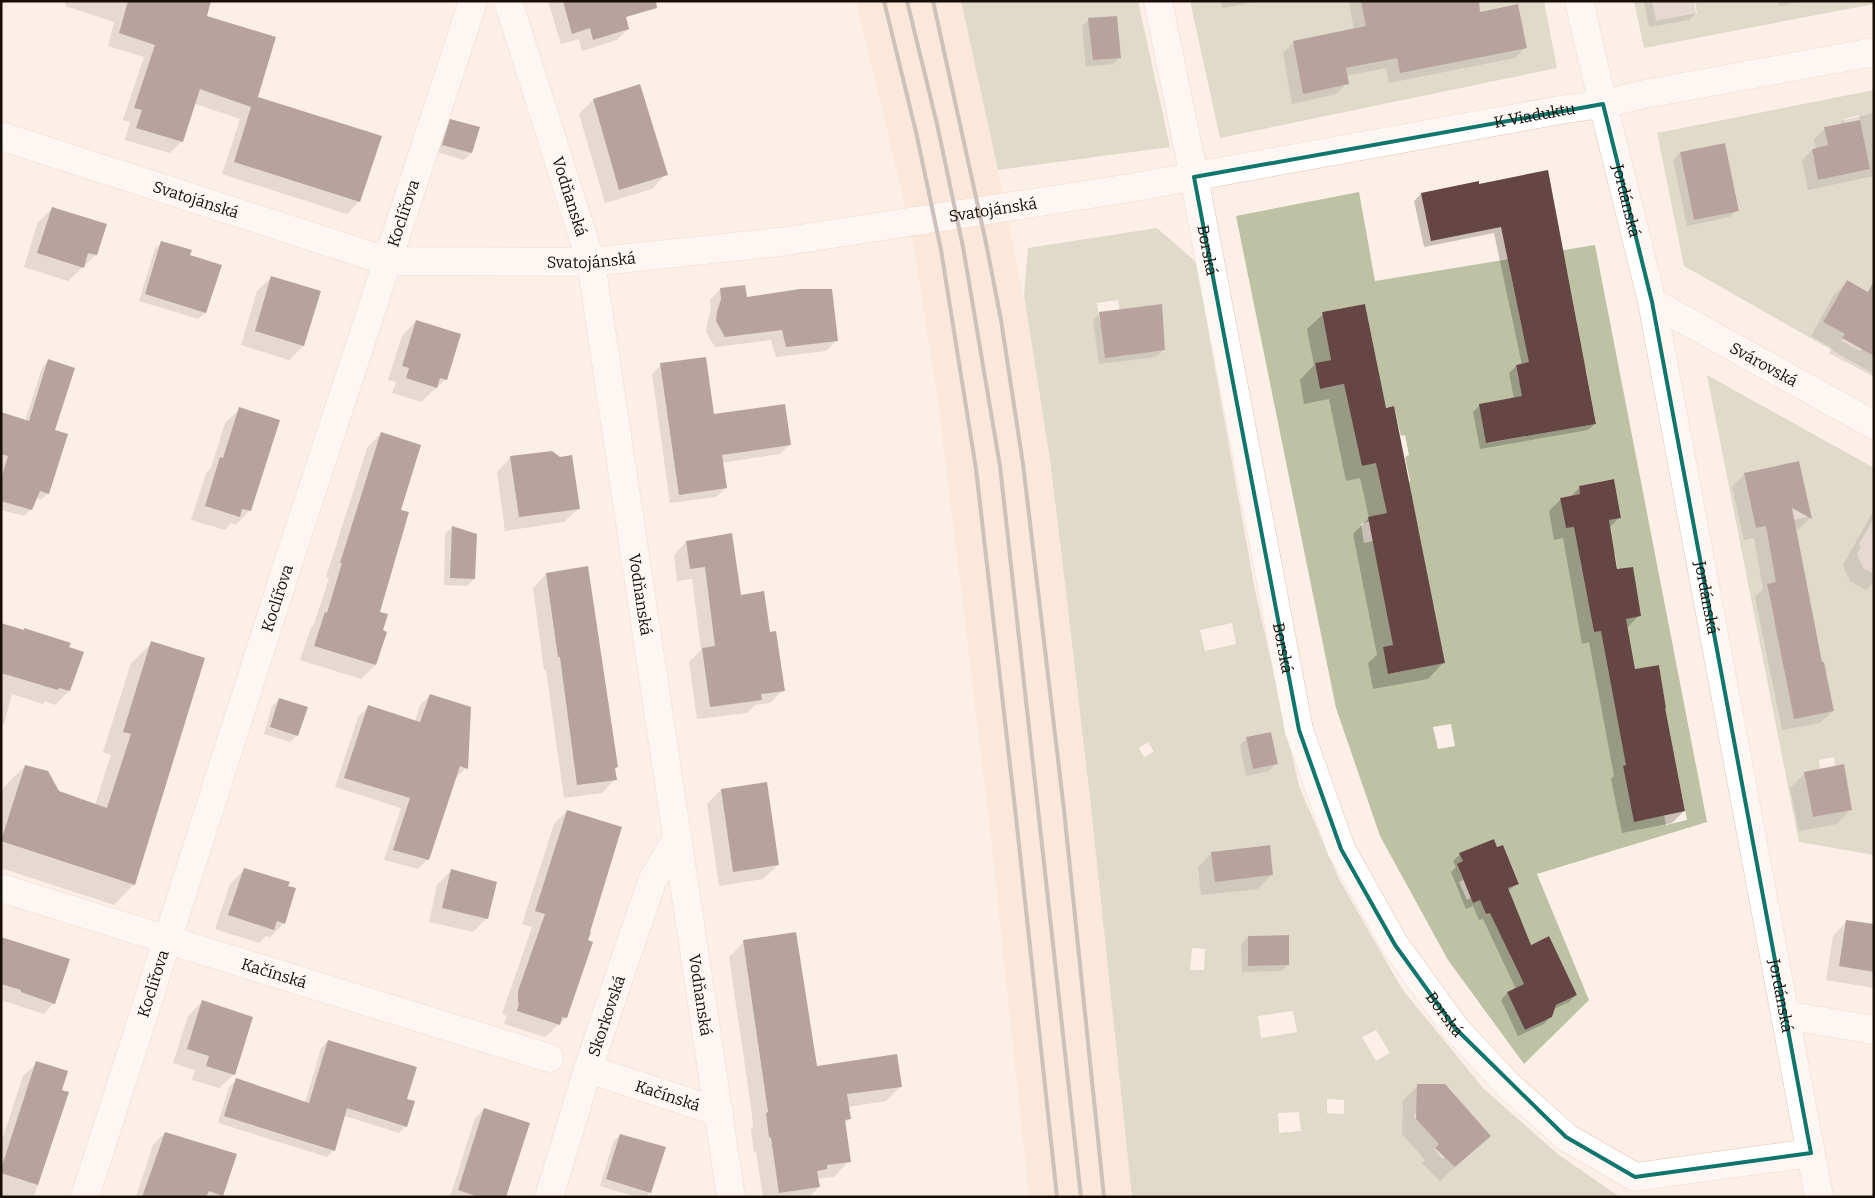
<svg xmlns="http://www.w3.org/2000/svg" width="1875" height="1198" viewBox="0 0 1875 1198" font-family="Bitter,serif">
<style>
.built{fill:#fddfcb}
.green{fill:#bdc2a4;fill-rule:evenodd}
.shadow{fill:#0003}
.building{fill:#664644}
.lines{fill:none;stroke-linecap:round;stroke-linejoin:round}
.minor-casing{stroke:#e1c3ae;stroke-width:29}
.tertiary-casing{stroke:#e1c3ae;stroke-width:29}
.minor{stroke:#fff;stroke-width:28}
.tertiary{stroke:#fff;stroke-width:28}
.rail{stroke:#958a82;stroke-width:4}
.marked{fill:none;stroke:#0f766e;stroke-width:4;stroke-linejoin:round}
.labels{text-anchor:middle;stroke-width:5;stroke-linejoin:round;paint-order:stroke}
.street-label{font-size:16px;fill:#180e07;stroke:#fcefe7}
</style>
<rect width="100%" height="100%" fill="#fcefe7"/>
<polygon class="built" points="856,1 961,1 963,11 998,170 1027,315 1050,460 1091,807 1132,1197 1029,1197 989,820 938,400 915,255 900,184"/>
<g class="green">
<polygon points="961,1 1138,1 1170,147 998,170"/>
<path d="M1190,1h354l13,67 -337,70zM1518,4l9,43 -41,9 -9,-43zM1293,41l79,22 -26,5 2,16 -45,9z"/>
<polygon points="1634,1 1652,1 1656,21 1697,13 1695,1 1874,1 1874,4 1644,48"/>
<path d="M1874,90v205l-27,-15 -24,42 22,12 -4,7 19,10 5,-7 9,5v25l-190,-108 -27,-133zM1859,115l11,54 -52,11 -6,-31 16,-4 -4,-18 20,-4v-4zM1725,143l14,67 -45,10 -14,-68z"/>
<path d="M1359,192l16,89 220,-36 112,577 -170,52 52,126 -65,64 -76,-104 -68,-124 -44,-128 -100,-492zM1565,260l12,63 -54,10 -13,-62zM1365,304l13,65 -28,6 1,8 -31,6 -5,-26 16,-3 -9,-48zM1571,354l15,15 10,55 -109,19 -7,-39 44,-8 -3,-14h-2l-3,-17zM1394,406l7,30 4,-1 4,20 -4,2 5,24 -28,6 -5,-18 1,-7 -27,-46zM1614,479l7,39 -55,10 -6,-30 20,-4 -1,-8zM1414,508l11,55 -45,9 -7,-31 -9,2 -3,-19zM1615,554l12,72 -33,6 -14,-73zM1434,607l10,56 -55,11 -6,-27 10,-2 -5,-29zM1659,665l7,43 -57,-34zM1451,724l4,22 -17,3 -5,-22zM1674,755l13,65 -21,5 -2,-10 -30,6 -11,-55zM1494,839l3,8 6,-2 16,38 -11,5 5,15 -27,11 -6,-14 -9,-2 -4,2 -8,-18 4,-2 -6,-16 6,-3 -3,-8zM1549,936l28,59 -21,10 -4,12 -27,13 -18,-38 17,-8 -14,-29z"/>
<path d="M1157,228l39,34 59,328 44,196 40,93 63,110 82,100 75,66 61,42h-488l-41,-390 -26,-223 -15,-124 -26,-165 4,-47zM1118,300l3,21 -21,3 -3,-21zM1161,305l2,15 -25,3zM1163,334l2,16 -27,2zM1232,623l4,21 -31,7 -5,-21zM1271,732l7,32 -25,5 -7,-32zM1148,742l6,10 -10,5 -5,-9zM1269,845l4,30 -58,6 -3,-29zM1289,935v30l-41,1v-30zM1192,948l13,1 -1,21h-14zM1293,1011l4,21 -36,6 -3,-22zM1376,1030l14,23 -14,8 -14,-24zM1327,1099l17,1v14l-17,-1zM1425,1106l65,30 -35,31 -10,-10 -3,2 -8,-10 5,-5 -26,-28zM1299,1112l2,19 -22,2 -1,-20z"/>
<path d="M1707,375l167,93v50l-15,26 2,2 -4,8 6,14 11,6v281l-75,-13zM1798,461l13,55 -55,12 -12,-54zM1776,582l37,34 -39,7 -7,-39zM1824,662l10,49 -40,7 -10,-48zM1834,757l1,9 9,-1 8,45 -39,7 -9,-44 16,-4 -1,-9z"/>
</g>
<g class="shadow">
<polygon points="66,1 210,1 205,17 256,98 359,201 347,214 222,174 240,119 195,104 182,141 170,153 125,140 130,122 123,120 144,57 108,46 114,22 65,6"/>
<polygon points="548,1 619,1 628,29 617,40 582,51 579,39 561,44"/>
<polygon points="1221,1 1262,1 1222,8"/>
<polygon points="1349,1 1400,1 1526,47 1515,58 1389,83 1386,68 1346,76 1347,83 1336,94 1292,104 1283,53 1294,42 1354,30"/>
<polygon points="1644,1 1694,1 1696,13 1689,20 1649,27"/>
<polygon points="1778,1 1802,1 1779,6"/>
<polygon points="1089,20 1120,57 1113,64 1086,67 1082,26"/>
<polygon points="593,100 666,174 652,189 605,203 579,114"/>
<polygon points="1874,113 1874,176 1808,190 1802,160 1812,150 1816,149 1814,139 1825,129 1838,126 1844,120"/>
<polygon points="451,120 471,153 464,160 436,152 444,127"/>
<polygon points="1680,153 1737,210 1730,217 1687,226 1673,160"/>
<polygon points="1547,171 1595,424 1588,430 1480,449 1473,412 1480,405 1514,399 1509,373 1516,366 1522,365 1494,233 1424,247 1414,201 1421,194 1478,185"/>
<polygon points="53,208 96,255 68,281 24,267 38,222"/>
<polygon points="162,242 188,256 205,313 198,319 139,301 155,249"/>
<polygon points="272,277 320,292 303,346 289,360 241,345 257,291"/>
<polygon points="1848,281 1874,296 1874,377 1829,353 1832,348 1811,336 1834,295"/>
<polygon points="720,289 746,298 836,341 826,351 776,357 771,340 715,347 706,332 707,324 711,310 710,300"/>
<polygon points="1100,314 1163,350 1156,357 1099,364 1093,320"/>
<polygon points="1323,314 1385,409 1443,663 1428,679 1373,689 1368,663 1377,655 1353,534 1369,518 1360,478 1346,481 1329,399 1304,404 1300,380 1314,365 1307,329"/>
<polygon points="416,321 446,379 421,402 392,393 396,382 388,380 402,336"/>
<polygon points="48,361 53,431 48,493 41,500 36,498 31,509 24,516 1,510 1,414 25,421 42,368"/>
<polygon points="661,365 713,416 789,445 780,454 721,463 726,488 716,497 670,503 652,374"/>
<polygon points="240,409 250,510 236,525 231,523 225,530 191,520 206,473 211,468 225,423"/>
<polygon points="381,433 400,510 378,612 381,631 375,665 361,679 300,660 311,628 314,624 329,578 326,577 367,448"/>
<polygon points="511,457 579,508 564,522 505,531 497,472"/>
<polygon points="1798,462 1810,518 1798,530 1795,528 1821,664 1833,711 1820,723 1782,730 1755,597 1763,589 1754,538 1744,540 1732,487 1745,474"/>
<polygon points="1579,488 1620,517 1609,528 1616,571 1639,615 1627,628 1634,671 1665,707 1684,811 1672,823 1622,833 1611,779 1614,776 1589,642 1582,644 1563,538 1554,540 1549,511 1561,499 1570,497"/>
<polygon points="1874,510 1874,582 1866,590 1850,581 1843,565"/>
<polygon points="452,527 474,579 467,586 444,585 445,534"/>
<polygon points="686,542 769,633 783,690 770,703 755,705 747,713 697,719 689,662 701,650 692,579 677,581 674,555"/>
<polygon points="546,574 616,767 614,769 615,779 602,793 564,798 546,670 544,670 533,588"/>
<polygon points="25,629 69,691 55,705 45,701 43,704 12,694 4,724 1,726 1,632 23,631"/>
<polygon points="152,643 134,884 114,905 1,868 1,797 4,787 25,766 58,792 95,805 111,755 103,752 131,663"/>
<polygon points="431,695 466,768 456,778 455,777 428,859 418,869 384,860 401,808 335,787 358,717 368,707 415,722 420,705"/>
<polygon points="279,700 297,735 290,742 264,734 272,706"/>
<polygon points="1247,738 1276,764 1269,771 1246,776 1240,745"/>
<polygon points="1805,773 1851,809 1837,824 1799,831 1790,788"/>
<polygon points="721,790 778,865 763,879 719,886 707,804"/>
<polygon points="567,811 586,941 566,1018 545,1037 504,1024 507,1016 502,1014 532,927 522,924 554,824"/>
<polygon points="1497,849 1518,883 1508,891 1531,946 1576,995 1569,1002 1554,1009 1551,1016 1544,1024 1518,1036 1501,1000 1507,993 1516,989 1483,919 1479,920 1473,906 1466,909 1451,872 1456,867 1453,861 1460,854"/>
<polygon points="1212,853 1272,875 1258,889 1201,895 1198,867"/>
<polygon points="244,870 284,923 270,937 266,936 259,943 215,929 230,884"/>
<polygon points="451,871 487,918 473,932 429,922 437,885"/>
<polygon points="1847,921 1874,925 1874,988 1826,980 1833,936"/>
<polygon points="1248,937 1288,965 1281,971 1242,972 1241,944"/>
<polygon points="1,938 54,1003 44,1014 1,1000"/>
<polygon points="744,942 816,1067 901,1086 886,1101 848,1107 849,1119 844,1124 849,1161 834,1177 817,1179 819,1187 809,1197 763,1197 756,1152 754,1152 751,1129 753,1127 751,1107 729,957"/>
<polygon points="202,1002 234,1074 219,1088 192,1080 195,1070 173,1063 188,1016"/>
<polygon points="328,1041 406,1100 406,1126 399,1133 345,1116 334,1150 327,1157 218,1123 229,1087 236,1080 305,1103 321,1048"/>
<polygon points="37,1063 61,1091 67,1093 34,1197 1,1197 1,1143 23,1076"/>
<polygon points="1418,1086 1489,1136 1440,1181 1422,1163 1425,1160 1402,1134 1403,1100"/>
<polygon points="484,1109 505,1197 450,1197 475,1118"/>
<polygon points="165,1133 222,1195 220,1197 136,1197 153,1145"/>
<polygon points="620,1135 650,1192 645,1197 636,1197 600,1186 613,1142"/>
</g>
<g class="building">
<polygon points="128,1 211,1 207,16 276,37 258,97 382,136 360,202 234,162 251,107 200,89 183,142 136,128 142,110 134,108 155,45 119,33"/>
<polygon points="563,1 656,1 657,8 626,17 629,29 593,40 590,28 572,34"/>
<polygon points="1361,1 1479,1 1480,12 1518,4 1527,48 1400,73 1397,58 1346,68 1349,84 1303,94 1293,41 1366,26"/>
<polygon points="1117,16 1121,58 1093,60 1088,18"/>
<polygon points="640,84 668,175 619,190 593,99"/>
<polygon points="450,119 480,127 472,153 442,145"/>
<polygon points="1860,120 1870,169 1818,180 1812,149 1828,145 1824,127"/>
<polygon points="1725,143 1739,211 1694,220 1680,152"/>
<polygon points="1548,170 1596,424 1486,443 1479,404 1522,396 1516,365 1529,362 1501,227 1431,241 1421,193 1479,181 1479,184"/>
<polygon points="52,207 107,224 97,255 88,253 84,268 37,253"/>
<polygon points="161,241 192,250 190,255 222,265 206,313 145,294"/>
<polygon points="271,276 321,291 304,346 255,331"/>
<polygon points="1847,280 1868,292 1874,281 1874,356 1842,338 1845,334 1823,322"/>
<polygon points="745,285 747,297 800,289 832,289 838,341 786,347 782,330 725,337 716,321 717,312 721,299 720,288"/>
<polygon points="1162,304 1165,350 1105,358 1099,312"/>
<polygon points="1365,304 1386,408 1394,406 1445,663 1388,674 1383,647 1393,645 1368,517 1387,513 1376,463 1362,466 1344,384 1320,389 1315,363 1331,360 1322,312"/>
<polygon points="416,320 461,334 447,380 440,378 437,388 406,378 409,368 402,366"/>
<polygon points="706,357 714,414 785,404 791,445 722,455 727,488 679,495 660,363"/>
<polygon points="48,359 75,368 55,430 68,434 49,494 40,491 32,510 1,501 1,479 8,456 1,454 1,412 29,421"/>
<polygon points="239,407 280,420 251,511 242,509 240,517 205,506 220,457 223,458"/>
<polygon points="381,432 421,445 401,510 409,512 380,612 388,614 383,630 387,632 376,665 314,646 325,612 327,613 342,563 340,563"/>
<polygon points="552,451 560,457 572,455 580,509 519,517 510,456"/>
<polygon points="1799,461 1812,519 1792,508 1822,662 1824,662 1834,711 1794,719 1767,584 1776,582 1766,526 1756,528 1744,473"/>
<polygon points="1614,479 1621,518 1609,520 1617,569 1633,567 1641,616 1626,619 1635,669 1659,665 1666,708 1665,708 1685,811 1634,822 1623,766 1626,765 1601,631 1594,632 1574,527 1566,528 1560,498 1580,494 1579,486"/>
<polygon points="452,526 477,534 475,579 450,578"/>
<polygon points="732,533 741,595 764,591 770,632 776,631 785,691 761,694 762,700 710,707 702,648 715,646 705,567 690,569 686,541"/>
<polygon points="588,566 618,767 615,768 617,780 577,785 560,657 558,657 546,573"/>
<polygon points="1,623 24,630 24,628 71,643 69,647 84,652 70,691 59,688 58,690 1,673"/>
<polygon points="151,641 205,658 135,885 1,841 25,765 48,771 59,791 107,808 131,734 123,732"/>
<polygon points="430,694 471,707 468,769 460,766 429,860 393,850 410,798 344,778 368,705 420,722"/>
<polygon points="279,698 308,707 298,736 270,727"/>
<polygon points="1271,732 1278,764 1253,769 1246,737"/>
<polygon points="1844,764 1852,810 1813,817 1804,772"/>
<polygon points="767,782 779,865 733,872 721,789"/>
<polygon points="567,810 622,827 590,932 591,932 588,940 593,942 567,1018 562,1017 560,1025 517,1011 519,1003 518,1002 518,991 545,914 535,911"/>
<polygon points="1494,839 1497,847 1503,845 1519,884 1508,888 1531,945 1549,936 1577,995 1556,1005 1552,1017 1525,1030 1507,992 1524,984 1490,913 1486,914 1480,900 1473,903 1457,864 1463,861 1459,853"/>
<polygon points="1270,845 1273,875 1215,882 1211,852"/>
<polygon points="244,868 290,882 288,886 296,888 285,924 277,921 274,930 228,915"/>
<polygon points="451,869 497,882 488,919 442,908"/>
<polygon points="1846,920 1874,924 1874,972 1839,966"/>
<polygon points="796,932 817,1066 897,1054 902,1087 847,1094 851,1119 845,1120 851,1162 827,1165 827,1169 817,1171 820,1187 779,1193 771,1138 769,1137 766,1113 768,1112 765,1091 743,940"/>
<polygon points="1289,935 1289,965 1248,966 1248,936"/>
<polygon points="1,937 70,959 55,1004 21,992 21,990 1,984"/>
<polygon points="202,1000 253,1017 235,1075 206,1066 209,1056 187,1049"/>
<polygon points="328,1040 417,1067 407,1099 415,1101 407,1127 347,1108 335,1151 224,1116 236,1078 309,1103"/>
<polygon points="36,1061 68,1071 62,1090 69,1092 38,1185 1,1173 1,1169"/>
<polygon points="1417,1084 1445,1084 1491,1136 1455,1167 1435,1148 1439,1144 1416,1119"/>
<polygon points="484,1108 530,1123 506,1197 479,1197 458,1190"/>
<polygon points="165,1132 237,1154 223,1196 209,1191 206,1197 142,1197"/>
<polygon points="620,1134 666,1147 651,1193 606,1179"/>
</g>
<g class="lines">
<g class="minor-casing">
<g id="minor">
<path id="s1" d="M508,1l83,261 140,935"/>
<path id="s2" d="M1158,1l36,176 105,553 42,119 54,96 60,83 52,56 59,53 69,40 176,-24"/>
<path id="s3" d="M1,136l386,125 204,1 189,-20 350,-54 436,-79 37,-5 49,198 167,895"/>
<path id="s4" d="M1652,302l222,123"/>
<path id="s5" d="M1,888l548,170"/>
<polyline points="1785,1015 1874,1030"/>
<path id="s6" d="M588,1069l131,43"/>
<path id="s7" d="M85,1197c126,-400 256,-798 388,-1196"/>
<path id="s8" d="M549,1197l39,-128 64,-188 25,-42"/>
</g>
</g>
<g class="tertiary-casing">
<polyline id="tertiary" points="1579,1 1603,104 1645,94 1874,52"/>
</g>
<use href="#minor" class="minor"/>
<use href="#tertiary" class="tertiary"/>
<g class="rail">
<polyline points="884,1 916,132 941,250 976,469 1016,817 1057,1197"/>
<polyline points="907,1 937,124 963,247 1000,466 1081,1197"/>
<polyline points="933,1 986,243 1001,320 1023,464 1064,810 1104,1197"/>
</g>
</g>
<path d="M0 0H1875V1198H0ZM1603,104l49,198 159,851 -176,24 -69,-40 -111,-109 -60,-83 -54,-96 -42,-119 -105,-553z" fill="#fcefe7" fill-opacity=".55" fill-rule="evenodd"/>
<path class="marked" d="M1603,104l49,198 159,851 -176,24 -69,-40 -111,-109 -60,-83 -54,-96 -42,-119 -105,-553z"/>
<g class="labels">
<g class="street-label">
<text dy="6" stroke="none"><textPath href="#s3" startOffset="1565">K Viaduktu</textPath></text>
<text dy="6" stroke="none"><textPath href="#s1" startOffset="205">Vodňanská</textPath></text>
<text dy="6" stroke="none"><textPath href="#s3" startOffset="205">Svatojánská</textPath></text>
<text dy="6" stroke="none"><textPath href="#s3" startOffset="1734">Jordánská</textPath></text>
<text dy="6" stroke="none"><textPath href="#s3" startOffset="1015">Svatojánská</textPath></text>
<text dy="6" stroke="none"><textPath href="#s7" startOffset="1034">Koclířova</textPath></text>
<text dy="6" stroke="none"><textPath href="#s2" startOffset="254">Borská</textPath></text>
<text dy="6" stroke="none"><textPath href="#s3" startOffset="610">Svatojánská</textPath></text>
<text dy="6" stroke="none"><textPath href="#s4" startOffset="128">Svárovská</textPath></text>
<text dy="6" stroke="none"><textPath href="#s1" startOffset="610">Vodňanská</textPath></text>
<text dy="6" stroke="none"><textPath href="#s3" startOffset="2139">Jordánská</textPath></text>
<text dy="6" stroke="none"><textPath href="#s7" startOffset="629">Koclířova</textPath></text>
<text dy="6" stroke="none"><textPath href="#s2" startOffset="659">Borská</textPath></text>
<text dy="6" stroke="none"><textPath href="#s5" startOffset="286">Kačínská</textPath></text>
<text dy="6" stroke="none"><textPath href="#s7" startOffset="224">Koclířova</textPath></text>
<text dy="6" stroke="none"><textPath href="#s1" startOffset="1015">Vodňanská</textPath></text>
<text dy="6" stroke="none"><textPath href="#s3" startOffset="2544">Jordánská</textPath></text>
<text dy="6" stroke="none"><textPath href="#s2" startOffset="1064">Borská</textPath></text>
<text dy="6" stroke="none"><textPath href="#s8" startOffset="190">Skorkovská</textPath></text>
<text dy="6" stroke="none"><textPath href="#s6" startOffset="84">Kačínská</textPath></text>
</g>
</g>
<rect width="1875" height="1198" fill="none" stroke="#180e07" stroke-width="5"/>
</svg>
